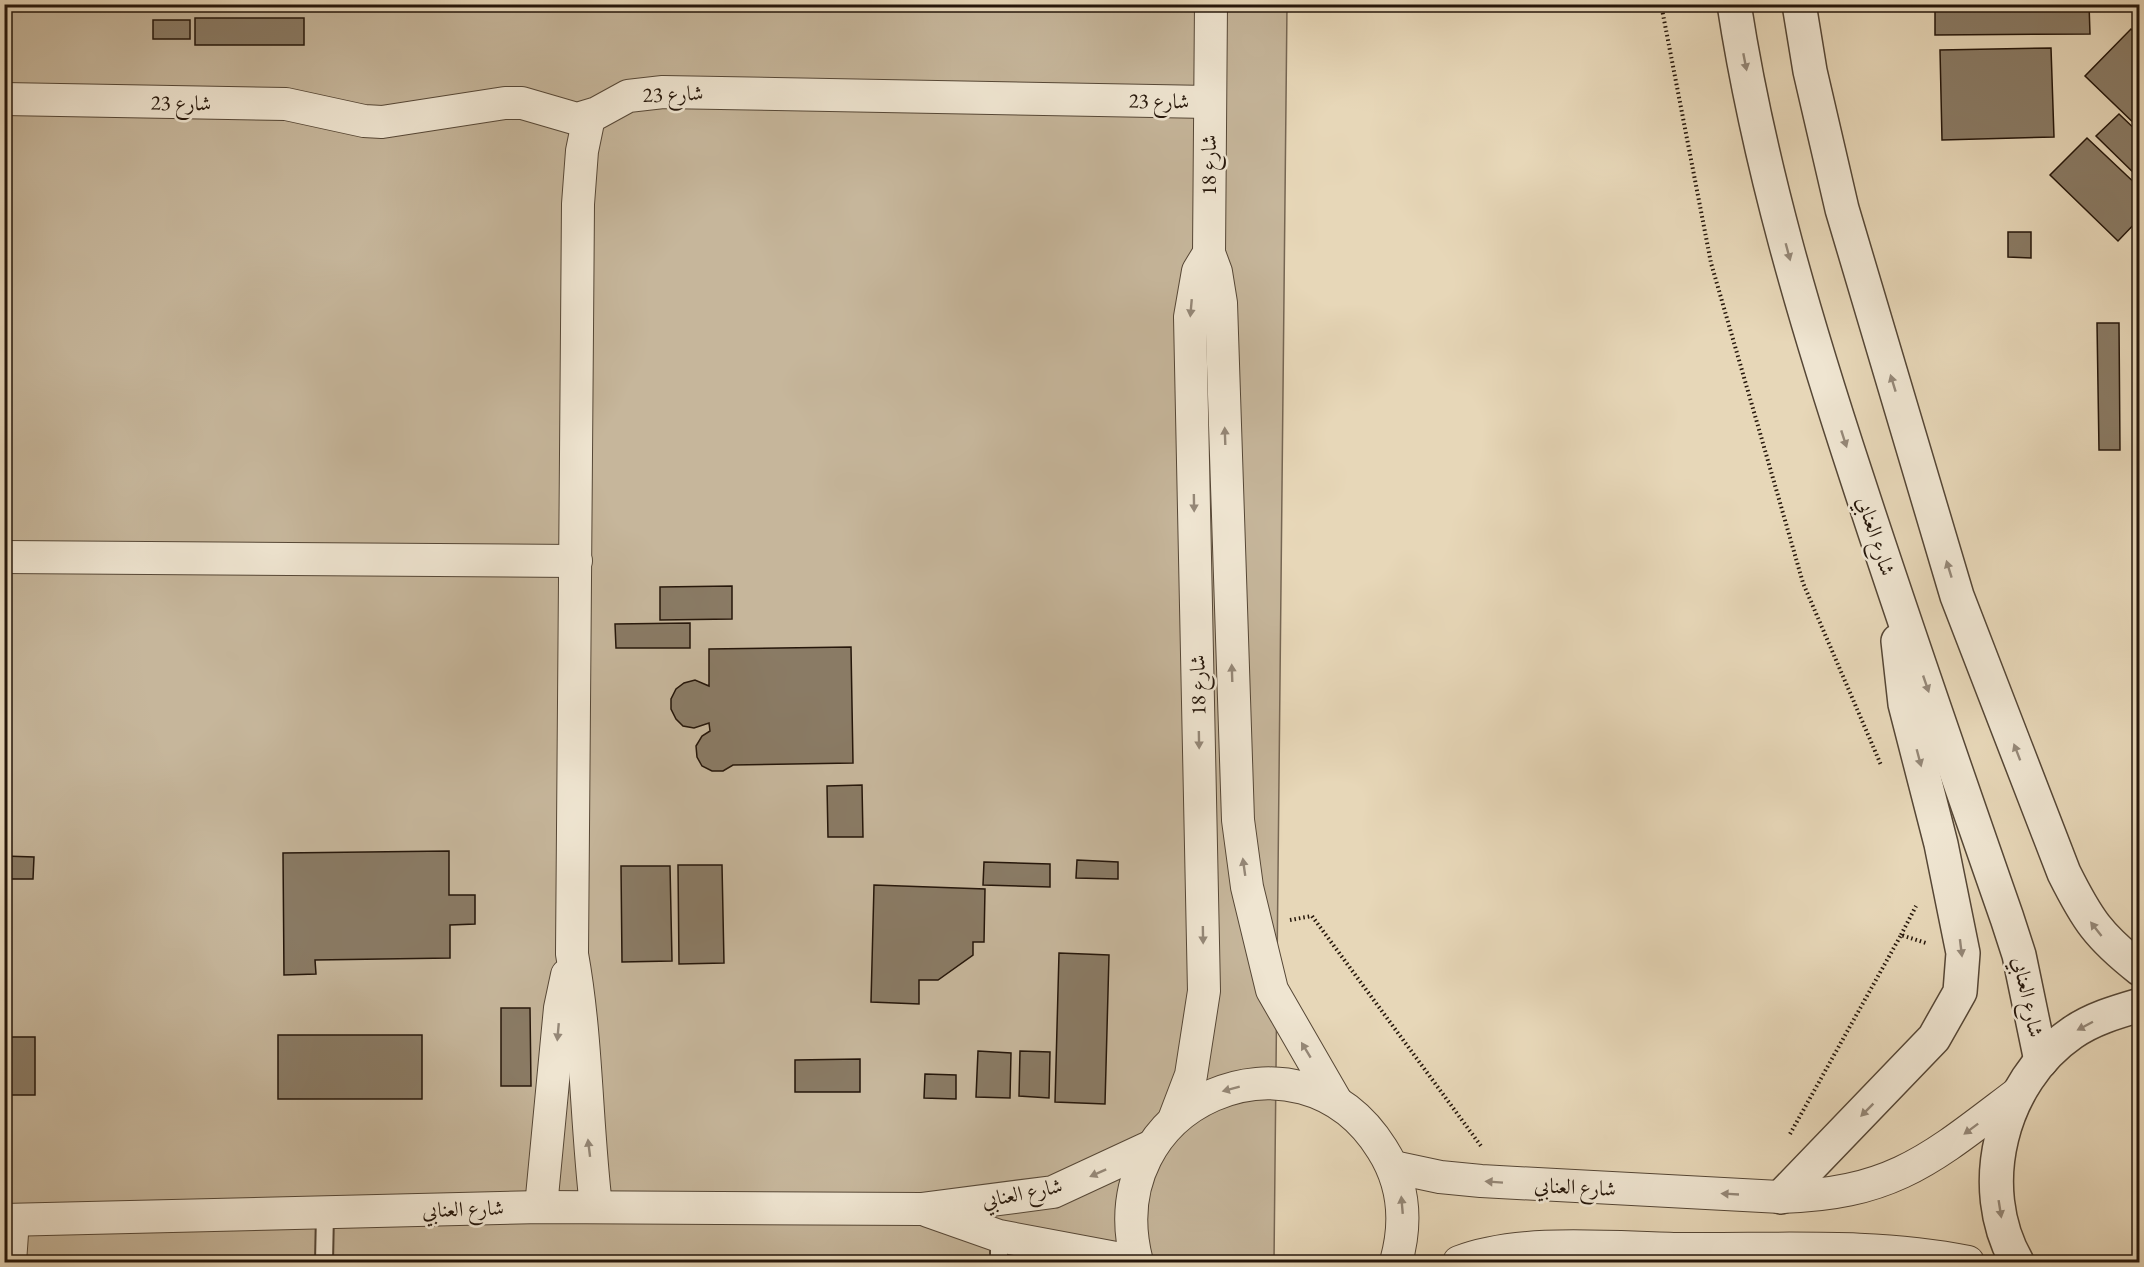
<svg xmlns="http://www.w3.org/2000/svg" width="2144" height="1267" viewBox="0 0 2144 1267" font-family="'EB Garamond',Amiri,serif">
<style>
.grass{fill:#c6b69b;stroke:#766653;stroke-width:1.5}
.building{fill:#8a7b65;stroke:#26170b;stroke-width:1.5}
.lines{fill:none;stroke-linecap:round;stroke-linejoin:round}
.service-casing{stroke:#564736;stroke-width:20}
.minor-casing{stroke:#564736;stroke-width:34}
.tertiary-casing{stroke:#564736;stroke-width:36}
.path{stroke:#26170b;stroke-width:4;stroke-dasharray:1.5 3;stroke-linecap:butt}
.service{stroke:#efe5d1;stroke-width:16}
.minor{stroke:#efe5d1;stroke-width:32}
.tertiary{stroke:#efe5d1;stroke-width:33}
.oneway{fill:#958878}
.labels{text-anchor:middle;stroke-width:5;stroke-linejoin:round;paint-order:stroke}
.street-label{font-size:21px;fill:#26170b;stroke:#efe5d1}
</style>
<rect width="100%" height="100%" fill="#e7d7b8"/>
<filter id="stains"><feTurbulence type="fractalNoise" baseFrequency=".00333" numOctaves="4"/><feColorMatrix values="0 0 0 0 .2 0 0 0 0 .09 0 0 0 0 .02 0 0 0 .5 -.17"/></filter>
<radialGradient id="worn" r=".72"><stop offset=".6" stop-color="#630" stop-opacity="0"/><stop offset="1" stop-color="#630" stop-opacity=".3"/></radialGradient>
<polygon class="grass" points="5,5 1287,5 1274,1262 5,1262"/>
<g class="building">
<polygon points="1935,4 2089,4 2090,34 1935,35"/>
<rect x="195" y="18" width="109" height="27"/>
<rect x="153" y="20" width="37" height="19"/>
<polygon points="2131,29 2140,37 2140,129 2085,76"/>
<polygon points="2051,48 2054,137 1942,140 1940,50"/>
<polygon points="2119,114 2140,134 2140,179 2096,136"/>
<polygon points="2087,138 2140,188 2140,218 2118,241 2050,175"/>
<polygon points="2008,232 2031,232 2031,258 2008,257"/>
<polygon points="2097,323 2119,323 2120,450 2099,450"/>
<polygon points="732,586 732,619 660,620 660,587"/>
<polygon points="690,623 690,648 616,648 615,624"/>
<polygon points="851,647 853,763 733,765 723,771 712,771 702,766 697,757 696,746 702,736 710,731 709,723 694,728 683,726 676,719 671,709 671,699 676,689 684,683 695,680 709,686 709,649"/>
<polygon points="862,785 863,837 828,837 827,786"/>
<polygon points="449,851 449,895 475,895 475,924 450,925 450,958 315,960 316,974 284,975 283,853"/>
<polygon points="4,856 34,857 33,879 4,879"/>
<polygon points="1077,860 1118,862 1118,879 1076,878"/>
<polygon points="984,862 1050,864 1050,887 983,885"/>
<polygon points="678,865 722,865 724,963 679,964"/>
<polygon points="621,866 670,866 672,961 622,962"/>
<polygon points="874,885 985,889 984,942 973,942 973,955 938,980 919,980 919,1004 871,1002"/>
<polygon points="1059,953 1109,955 1105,1104 1055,1102"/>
<polygon points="501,1008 530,1008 531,1086 501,1086"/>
<rect x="278" y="1035" width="144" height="64"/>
<rect x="4" y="1037" width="31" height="58"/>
<polygon points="978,1051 1011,1053 1010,1098 976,1097"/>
<polygon points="1020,1051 1050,1052 1049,1098 1019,1096"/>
<polygon points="860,1059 860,1092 795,1092 795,1060"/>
<polygon points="925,1074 956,1075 956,1099 924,1098"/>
<polygon points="2140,1145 2140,1184 2135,1166"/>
</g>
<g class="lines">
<g class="service-casing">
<g id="service">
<polyline points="999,1236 999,1262"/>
<polyline points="324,1262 325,1213"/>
</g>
</g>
<g class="minor-casing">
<g id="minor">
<polyline points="1211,4 1209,253 1216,272 1221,303 1238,820 1247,887 1272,990 1336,1101"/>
<polyline points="4,99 286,104 364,121 382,122 505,103 522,103 577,119 597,113 628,96 663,92 1209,102"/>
<path d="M589,117l-7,34 -4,53 -6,750c15,83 14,168 24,252"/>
<polyline points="4,557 576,561"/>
<polyline points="1175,1117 1191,1075 1204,991 1190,317 1198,271 1209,253"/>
<path d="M1393,1167l47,10 41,4 300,16c113,-3 151,-39 237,-104"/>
<polyline points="541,1207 560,1008 567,975"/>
<polyline points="928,1211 999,1236 1137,1262"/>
<polyline points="4,1220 541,1207 921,1209 1053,1192 1150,1147"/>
<polyline points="10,1262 13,1220"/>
<path d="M1137,1262c-42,-161 162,-246 245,-113 23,36 25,74 14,113"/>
<path d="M1459,1262c62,-24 156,-14 222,-13 95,1 194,-6 287,13"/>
</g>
</g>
<g class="tertiary-casing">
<g id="tertiary">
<path d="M1734,4c25,162 72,319 123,474 48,147 99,294 150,440l12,37 22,106"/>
<path d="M1799,4l11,67 32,138 115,387 107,277c23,46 34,63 76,96"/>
<polyline points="1781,1197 1934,1038 1960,992 1963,953 1941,844 1905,704 1898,641"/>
<path d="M2017,1262c-43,-75 -16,-180 55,-229 20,-14 44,-21 68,-28"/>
</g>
</g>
<g class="path">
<polyline points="1661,4 1711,263 1756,419 1803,583 1881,765"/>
<polyline points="1290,920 1312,916 1481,1146"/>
<polyline points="1901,935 1916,906"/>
<polyline points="1790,1134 1901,935 1926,943"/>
</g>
<use href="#service" class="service"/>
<use href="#minor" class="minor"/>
<use href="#tertiary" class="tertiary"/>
</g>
<defs><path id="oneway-solid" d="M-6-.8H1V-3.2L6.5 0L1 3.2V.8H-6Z" transform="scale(1.5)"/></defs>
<g class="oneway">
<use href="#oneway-solid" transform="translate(1745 62) rotate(79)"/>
<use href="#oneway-solid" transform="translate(1788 252) rotate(75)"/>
<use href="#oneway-solid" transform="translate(1191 308) rotate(95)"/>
<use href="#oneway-solid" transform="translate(1893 383) rotate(-107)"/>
<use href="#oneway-solid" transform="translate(1225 436) rotate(-92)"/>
<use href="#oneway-solid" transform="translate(1844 439) rotate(72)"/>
<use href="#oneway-solid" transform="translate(1194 503) rotate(89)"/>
<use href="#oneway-solid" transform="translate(1949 569) rotate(-107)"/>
<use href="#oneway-solid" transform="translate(1232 673) rotate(-92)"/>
<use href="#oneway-solid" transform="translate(1926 684) rotate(71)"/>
<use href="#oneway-solid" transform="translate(1199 740) rotate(89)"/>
<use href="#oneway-solid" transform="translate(2017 752) rotate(-111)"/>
<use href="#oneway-solid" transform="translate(1919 758) rotate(75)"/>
<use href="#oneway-solid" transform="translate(1244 867) rotate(-98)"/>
<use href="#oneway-solid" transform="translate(2096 929) rotate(-128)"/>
<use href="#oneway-solid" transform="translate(1203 935) rotate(89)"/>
<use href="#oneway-solid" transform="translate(1961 948) rotate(83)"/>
<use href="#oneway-solid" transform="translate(2085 1026) rotate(152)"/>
<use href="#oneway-solid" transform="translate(558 1032) rotate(95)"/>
<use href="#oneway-solid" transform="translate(1306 1050) rotate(-121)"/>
<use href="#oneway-solid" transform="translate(1231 1089) rotate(165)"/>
<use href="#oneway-solid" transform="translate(1867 1110) rotate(135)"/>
<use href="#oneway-solid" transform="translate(1971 1129) rotate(143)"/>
<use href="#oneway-solid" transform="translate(589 1148) rotate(-97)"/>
<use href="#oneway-solid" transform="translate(1098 1173) rotate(156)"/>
<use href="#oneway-solid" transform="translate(1494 1182) rotate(-176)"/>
<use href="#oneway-solid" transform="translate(1730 1194) rotate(-177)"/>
<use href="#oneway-solid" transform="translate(1402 1205) rotate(-95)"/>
<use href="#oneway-solid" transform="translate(2000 1209) rotate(81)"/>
</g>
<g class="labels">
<g class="street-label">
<text transform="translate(673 94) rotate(-2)" y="7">شارع 23</text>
<text transform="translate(1159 101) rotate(1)" y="7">شارع 23</text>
<text transform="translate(181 103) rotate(1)" y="7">شارع 23</text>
<text transform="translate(1209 165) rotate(-90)" y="7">شارع 18</text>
<text transform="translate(1876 536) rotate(72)" y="7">شارع العنابي</text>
<text transform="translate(1198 685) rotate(-91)" y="7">شارع 18</text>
<text transform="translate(2028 997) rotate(78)" y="7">شارع العنابي</text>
<text transform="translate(1575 1187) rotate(3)" y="7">شارع العنابي</text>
<text transform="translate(1022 1193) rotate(-11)" y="7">شارع العنابي</text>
<text transform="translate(463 1209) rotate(-2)" y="7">شارع العنابي</text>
</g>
</g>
<rect width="2144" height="1267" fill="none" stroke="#e7d7b8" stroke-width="24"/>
<rect x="6" y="6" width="2132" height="1255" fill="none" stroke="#26170b" stroke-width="3"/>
<rect x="12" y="12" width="2120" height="1243" fill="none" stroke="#26170b" stroke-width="1.5"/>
<rect width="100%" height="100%" filter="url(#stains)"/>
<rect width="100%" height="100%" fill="url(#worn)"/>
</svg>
